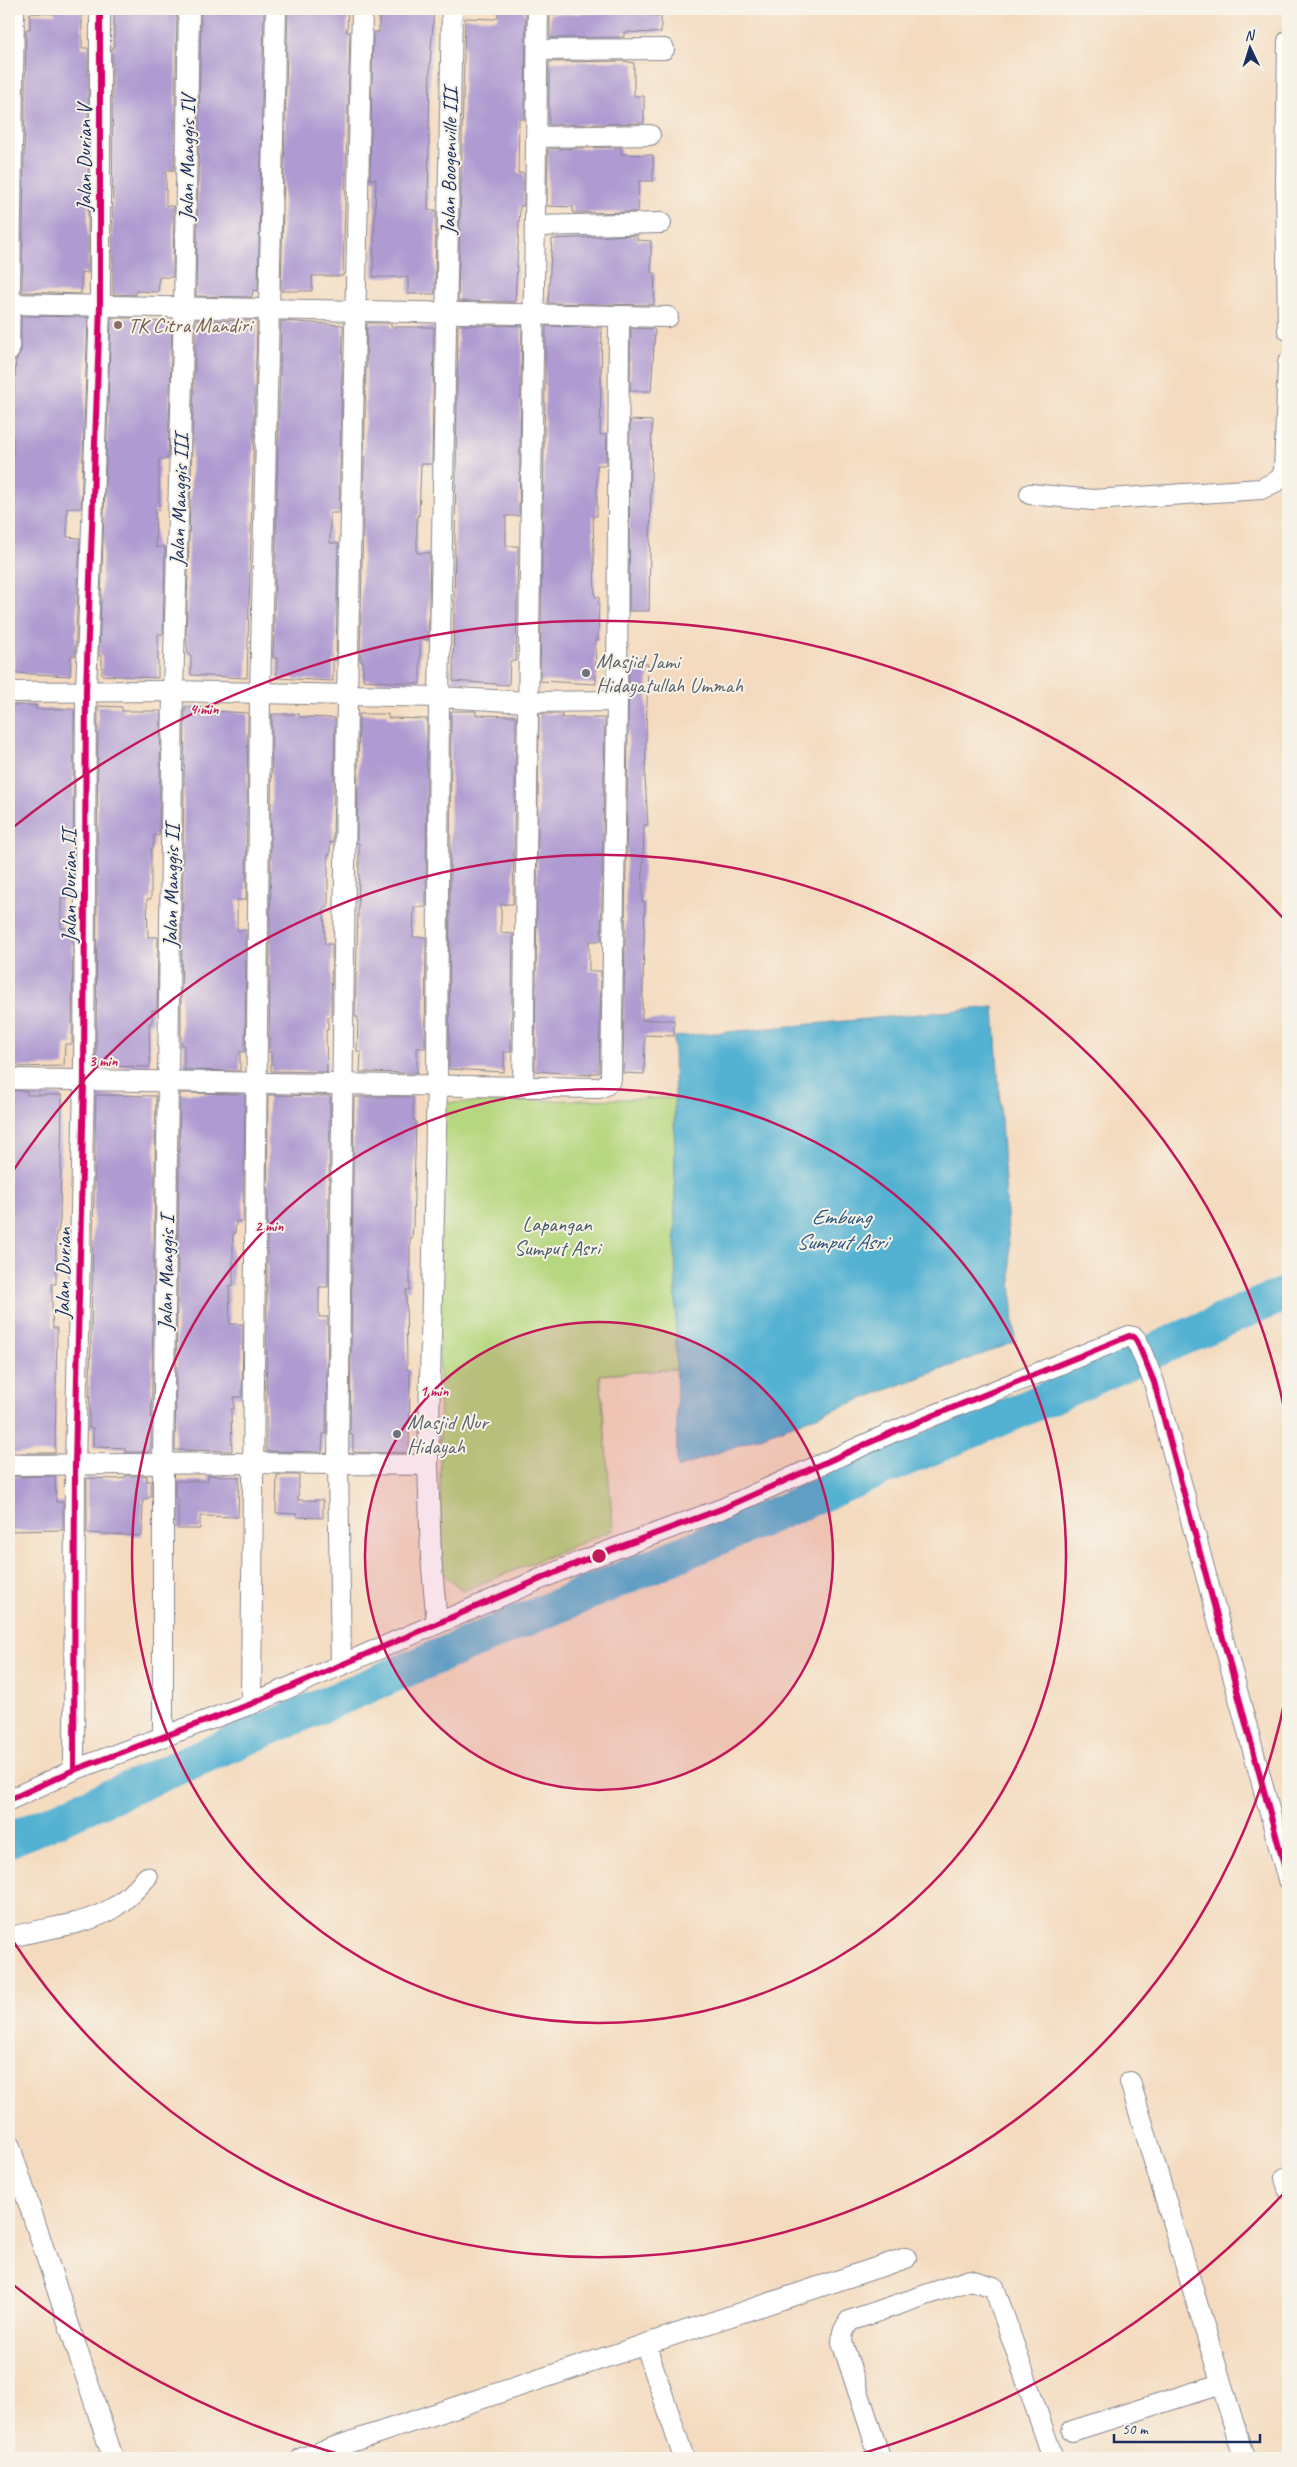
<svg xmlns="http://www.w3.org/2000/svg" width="1297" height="2467" viewBox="0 0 1297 2467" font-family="Caveat,sans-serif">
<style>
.green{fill:#b6d77f;stroke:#68836e}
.water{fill:#53b1d2;stroke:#377098}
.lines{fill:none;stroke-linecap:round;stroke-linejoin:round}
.river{stroke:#53b1d2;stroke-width:35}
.building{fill:#af9bd1}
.minor-casing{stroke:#88858e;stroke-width:22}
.minor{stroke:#fff;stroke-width:20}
.cycleway-casing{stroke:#f7f3e8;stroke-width:9}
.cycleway{stroke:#d6006c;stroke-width:6}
.ring{fill:none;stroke:#c2185b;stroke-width:2.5}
.education-dot{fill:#8d6e63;stroke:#f7f3e8;stroke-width:2}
.worship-dot{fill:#6b7280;stroke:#f7f3e8;stroke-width:2}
.labels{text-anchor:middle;stroke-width:4;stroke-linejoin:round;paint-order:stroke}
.street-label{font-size:21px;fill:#1b2f5e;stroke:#f7f3e8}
.education-label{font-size:21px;fill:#785e54;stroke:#f7f3e8;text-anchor:start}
.worship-label{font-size:21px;fill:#5b616d;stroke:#f7f3e8;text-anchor:start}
.park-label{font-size:21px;fill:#425966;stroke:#f7f3e8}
.water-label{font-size:22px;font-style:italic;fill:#2c5681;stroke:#f7f3e8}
.centre{fill:#c2185b;stroke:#f7f3e8;stroke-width:2.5}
.ring-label{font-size:15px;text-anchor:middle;font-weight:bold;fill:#c2185b;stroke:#f7f3e8;stroke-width:4;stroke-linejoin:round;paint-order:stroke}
</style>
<rect width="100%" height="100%" fill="#f7f3e8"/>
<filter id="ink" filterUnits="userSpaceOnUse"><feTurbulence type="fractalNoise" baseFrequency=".02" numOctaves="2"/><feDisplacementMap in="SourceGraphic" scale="10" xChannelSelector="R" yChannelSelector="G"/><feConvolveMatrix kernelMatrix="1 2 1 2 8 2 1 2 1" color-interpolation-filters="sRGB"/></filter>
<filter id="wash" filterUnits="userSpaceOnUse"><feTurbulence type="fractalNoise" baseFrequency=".0096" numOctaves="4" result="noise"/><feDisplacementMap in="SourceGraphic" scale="20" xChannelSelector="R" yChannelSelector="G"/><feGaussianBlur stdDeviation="1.12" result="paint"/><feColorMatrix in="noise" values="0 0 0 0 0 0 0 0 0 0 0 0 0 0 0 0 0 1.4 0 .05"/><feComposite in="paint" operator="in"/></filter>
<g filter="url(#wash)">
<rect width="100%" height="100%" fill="#f4dbbf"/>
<polygon class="green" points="674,1098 676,1369 600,1375 613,1530 463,1591 441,1572 437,1103"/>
<polygon class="water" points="994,1007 1015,1342 677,1468 674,1037"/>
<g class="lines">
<path class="river" d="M9,1840c323,-140 647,-276 972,-413 103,-43 203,-92 307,-134"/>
</g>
<g id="blocks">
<g class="building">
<polygon points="55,9 82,9 82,48 88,48 88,273 81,272 81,294 22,292 26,29 30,29 30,13 55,14"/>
<polygon points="114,9 177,12 174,170 166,170 166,206 174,206 173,277 159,277 158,292 136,291 136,295 113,294 112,48 114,48"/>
<polygon points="231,9 264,9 258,291 253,290 252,297 196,296 201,11 231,11"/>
<polygon points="288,9 348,9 347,32 350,32 343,276 312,276 312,291 281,291"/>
<polygon points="409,9 434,9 430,63 428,210 436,210 435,294 408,294 408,277 373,277 376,179 370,179 373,32 379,32 379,14 409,14"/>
<polygon points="498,9 524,9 524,13 526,13 525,119 519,119 518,173 524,173 524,206 520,206 515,302 458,301 465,18 495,19 498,17"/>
<polygon points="608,11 641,11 641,15 661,16 661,33 624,32 624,37 550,38 550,14 608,13"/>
<polygon points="624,61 634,63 634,96 644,96 644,123 549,125 549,62"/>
<polygon points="621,147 621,154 653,155 653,181 639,181 638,212 573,213 573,207 547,206 548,149"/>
<polygon points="637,235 637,240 651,241 651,273 655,273 654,305 548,303 552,239"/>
<polygon points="21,316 88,317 81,508 67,508 67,537 80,538 75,656 71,655 70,676 14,673 14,653 11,653 9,545 13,476 13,437 11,437 12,391 14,391 16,361 21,351"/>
<polygon points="111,318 135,318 135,321 172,322 168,459 159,459 159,510 155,510 156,547 165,547 163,634 158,634 158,678 102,675 102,656 99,656"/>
<polygon points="196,320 257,321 247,678 191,675 191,655 188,655 186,635"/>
<polygon points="281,321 343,325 339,513 330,513 330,543 338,543 336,661 333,660 333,681 277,678 277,658 273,658"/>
<polygon points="367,323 391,323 391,327 434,327 432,464 421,464 419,516 417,515 417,553 430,553 428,640 420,639 420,684 363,680 363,661 360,661"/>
<polygon points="458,325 522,326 519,516 506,516 506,546 518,546 516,661 510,661 509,685 453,681"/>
<polygon points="546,326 602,328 600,435 607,435 606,465 597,465 597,516 593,516 595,597 599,597 598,640 595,640 596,684 540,681"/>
<polygon points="631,328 654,329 655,331 651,391 630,391"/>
<polygon points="630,420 652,421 649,611 629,611"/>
<polygon points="629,663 648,664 645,778 648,825 644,825 642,902 645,902 642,1020 674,1020 674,1036 645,1035 644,1074 623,1073"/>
<polygon points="9,705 36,705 36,709 74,709 73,898 61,898 61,928 73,928 72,1044 65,1044 64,1066 9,1067"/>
<polygon points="98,706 122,707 122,711 161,711 159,836 154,835 153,848 151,848 151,899 147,899 148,937 158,937 157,1010 152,1010 152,1023 149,1023 150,1067 96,1066"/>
<polygon points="185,707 212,708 212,711 248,713 246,900 237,900 237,930 246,930 245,1052 240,1052 240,1071 184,1070 184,1045 181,1045 181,1011"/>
<polygon points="451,711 476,711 476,715 516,716 513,904 501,904 501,933 513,934 511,1052 504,1052 504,1072 449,1069"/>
<polygon points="272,714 299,714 299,717 335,718 333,843 330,842 330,855 328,855 328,907 324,907 325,944 332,944 331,1017 328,1017 328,1030 326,1030 327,1072 271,1071 271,1052 269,1052"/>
<polygon points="359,714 388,714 388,718 427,719 426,907 414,907 413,937 426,937 425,1048 417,1048 417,1073 360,1072 361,1052 357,1052 358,1017 355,1017 359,875 359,843 357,843"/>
<polygon points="539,714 562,714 562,718 605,718 601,941 589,941 589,971 601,971 599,1073 591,1073 591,1075 535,1071"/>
<polygon points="9,1091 27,1091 27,1095 62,1095 60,1220 58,1232 56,1232 56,1284 52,1284 52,1313 53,1328 57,1328 55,1453 9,1453"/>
<polygon points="180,1093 245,1094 243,1222 236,1221 235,1234 233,1234 233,1286 229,1285 230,1324 243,1324 242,1397 234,1397 234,1409 231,1409 232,1451 175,1450"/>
<polygon points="96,1095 156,1096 151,1450 148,1452 125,1452 125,1448 93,1447 93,1428 89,1428"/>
<polygon points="268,1095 330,1096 328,1287 319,1287 319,1317 328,1317 326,1434 323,1434 322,1452 266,1451"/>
<polygon points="354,1097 413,1097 413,1120 416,1121 413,1226 412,1238 410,1238 410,1290 406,1290 407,1370 410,1370 409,1453 353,1452 353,1435 350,1435"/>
<polygon points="208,1475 239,1477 238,1517 200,1516 200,1529 178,1529 178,1498 175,1498 175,1481 208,1481"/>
<polygon points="277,1475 299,1475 298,1500 323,1500 323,1518 297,1517 297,1514 276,1513"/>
<polygon points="55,1476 56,1502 63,1502 63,1530 9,1531 9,1477"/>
<polygon points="125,1476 147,1476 147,1481 151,1481 151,1497 143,1500 142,1536 87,1533 87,1478 116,1479 125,1478"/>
</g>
</g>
</g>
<g filter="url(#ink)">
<use href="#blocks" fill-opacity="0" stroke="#88858e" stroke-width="1"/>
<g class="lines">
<g class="minor-casing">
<g id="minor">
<polyline points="1288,41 1286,179 1288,330"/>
<polyline points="538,50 664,49"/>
<polyline points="537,137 650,135"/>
<polyline points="537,226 661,223"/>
<polyline points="9,304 668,317"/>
<polyline points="9,351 14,9"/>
<polyline points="1030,494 1093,500 1261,489 1279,480 1284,472 1288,363"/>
<polyline points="9,692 173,691 439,697 527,702 617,701"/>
<polyline points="9,1079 599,1088 606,1085 611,1079 617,701 619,317"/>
<path d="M523,1086c3,-359 11,-718 15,-1077"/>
<polyline points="9,1465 252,1463 428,1465"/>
<polyline points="437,1623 431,1557 428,1465 437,1086 439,697 452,9"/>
<polyline points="341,1665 338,1464 347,696 362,9"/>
<polyline points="251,1704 260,694 276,9"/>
<polyline points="163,1736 163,1466 173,691 184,308 189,9"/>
<polyline points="74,1770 75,1466 84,1082 86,691 100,307 100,9"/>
<polyline points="9,1800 74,1770 251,1704 582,1561 724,1508 893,1432 1129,1336 1134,1337 1137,1341 1154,1382 1288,1880"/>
<path d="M9,1938c31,-10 68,-11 97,-26 16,-8 29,-22 41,-35"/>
<polyline points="1130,2082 1244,2458"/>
<polyline points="9,2144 113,2458"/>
<polyline points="1285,2178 1288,2189"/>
<polyline points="646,2346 684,2458"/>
<polyline points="1072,2431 1221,2384"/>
<polyline points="302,2458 906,2258"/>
<polyline points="880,2458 842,2342 843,2332 849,2321 970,2280 994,2287 1053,2458"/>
</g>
</g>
<use href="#minor" class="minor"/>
<g class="cycleway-casing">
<g id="cycleway">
<polyline points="74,1770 75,1466 84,1082 86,691 100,307 100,9"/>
<polyline points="9,1800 74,1770 251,1704 582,1561 724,1508 893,1432 1129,1336 1134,1337 1137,1341 1154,1382 1288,1880"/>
</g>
</g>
<use href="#cycleway" class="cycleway"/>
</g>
</g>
<circle cx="599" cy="1556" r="234" fill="#c2185b" fill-opacity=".12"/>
<g class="ring">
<circle cx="599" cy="1556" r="234"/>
<circle cx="599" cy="1556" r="467"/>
<path d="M1287 1690A701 701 0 0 1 11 1938M11 1174A701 701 0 0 1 1287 1422"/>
<path d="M1283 2194A935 935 0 0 1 849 2457M349 2457A935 935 0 0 1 11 2283M11 829A935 935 0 0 1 1283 918"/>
</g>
<circle class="education-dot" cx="118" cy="325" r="5"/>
<g class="worship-dot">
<circle cx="586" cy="673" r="5"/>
<circle cx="397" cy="1434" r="5"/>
</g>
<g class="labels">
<g class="street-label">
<text transform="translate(84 158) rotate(-90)" y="7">Jalan Durian V</text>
<text transform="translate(187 158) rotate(-89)" y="7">Jalan Manggis IV</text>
<text transform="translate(449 161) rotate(-89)" y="7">Jalan Boogenville III</text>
<text transform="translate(179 500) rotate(-88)" y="7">Jalan Manggis III</text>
<text transform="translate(69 886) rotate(-90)" y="7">Jalan Durian II</text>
<text transform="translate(171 886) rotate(-89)" y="7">Jalan Manggis II</text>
<text transform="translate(63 1273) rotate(-89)" y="7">Jalan Durian</text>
<text transform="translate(166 1273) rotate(-89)" y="7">Jalan Manggis I</text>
</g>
<g class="education-label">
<text x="128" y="332">TK Citra Mandiri</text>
</g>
<g class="worship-label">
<text x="596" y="668">Masjid Jami<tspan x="596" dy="24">Hidayatullah Ummah</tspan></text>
<text x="407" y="1429">Masjid Nur<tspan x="407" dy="24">Hidayah</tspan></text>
</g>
<g class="park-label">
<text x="557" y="1231">Lapangan<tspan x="557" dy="24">Sumput Asri</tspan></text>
</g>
<g class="water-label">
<text x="841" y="1224">Embung<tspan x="841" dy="25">Sumput Asri</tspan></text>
</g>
</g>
<circle cx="599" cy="1556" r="8" class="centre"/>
<g class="ring-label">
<text x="204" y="714">4 min</text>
<text x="103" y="1066">3 min</text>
<text x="269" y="1231">2 min</text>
<text x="434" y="1396">1 min</text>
</g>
<rect width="1297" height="2467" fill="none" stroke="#f7f3e8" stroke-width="30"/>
<g transform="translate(1250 48) rotate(356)" stroke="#f7f3e8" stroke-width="4" paint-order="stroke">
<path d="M0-4L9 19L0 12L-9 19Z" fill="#1b2f5e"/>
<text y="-8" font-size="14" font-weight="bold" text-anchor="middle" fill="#1b2f5e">N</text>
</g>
<path d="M1114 2434v8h146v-8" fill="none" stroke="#1b2f5e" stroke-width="2.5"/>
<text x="1122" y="2434" font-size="15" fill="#1b2f5e" stroke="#f7f3e8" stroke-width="4" paint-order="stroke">50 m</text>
</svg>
